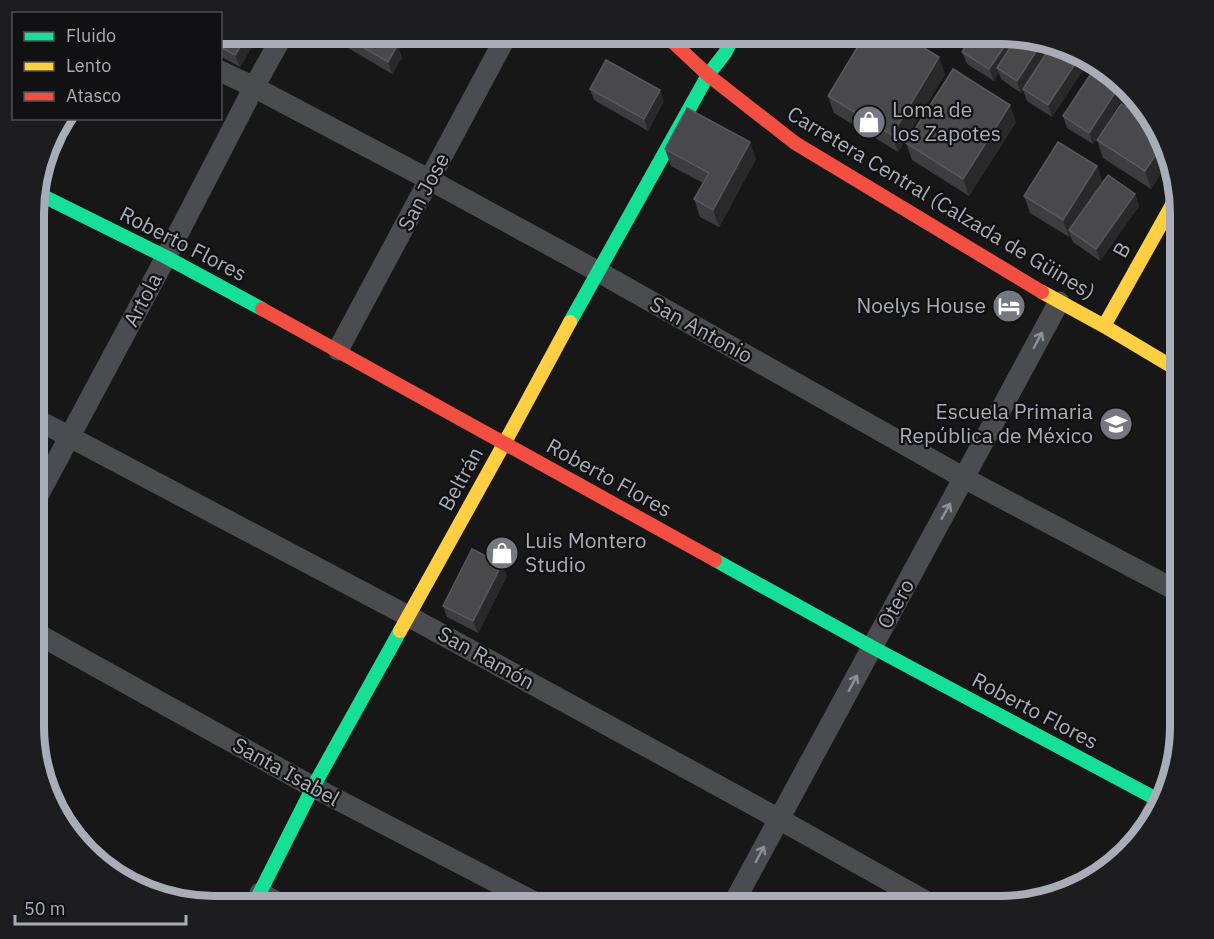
<svg xmlns="http://www.w3.org/2000/svg" width="1214" height="939" viewBox="0 0 1214 939" font-family="'IBM Plex Sans',sans-serif">
<style>
.lines{fill:none;stroke-linecap:round;stroke-linejoin:round}
.street{stroke:#4b4c50;stroke-width:21}
.fast{stroke:#16e098;stroke-width:14}
.slow{stroke:#ffcf43;stroke-width:14}
.jam{stroke:#f24e42;stroke-width:14}
.wall{fill:#3d3d3f}
.shaded-wall{fill:#29292a}
.building{fill:#49494c;stroke:#58595d;stroke-width:1.5}
.oneway{stroke:#8c9099}
.labels{text-anchor:middle;stroke-width:4.5;stroke-linejoin:round;paint-order:stroke}
.poi-label{font-size:21px;fill:#a8adb8;stroke:#111113;text-anchor:start}
.street-label{font-size:21px;fill:#a8adb8;stroke:#111113}
.rim{fill:none;stroke:#a8adb8;stroke-width:8}
</style>
<rect width="100%" height="100%" fill="#171717"/>
<g class="lines">
<g class="street">
<polyline points="220,71 254,87 430,180 597,271 964,478 1181,593"/>
<polyline points="338,350 508,33"/>
<polyline points="34,418 408,616 779,819 934,906"/>
<polyline points="34,503 166,257 254,87 284,33"/>
<polyline points="34,632 313,787 542,906"/>
<polyline points="1135,845 1171,780"/>
<polyline points="260,893 284,906"/>
<polyline points="732,906 1059,302"/>
</g>
<g class="fast">
<polyline points="35,192 166,257 262,309"/>
<polyline points="570,322 708,75 725,53 735,33"/>
<polyline points="715,560 872,647 1162,802"/>
<polyline points="253,906 313,787 400,631"/>
</g>
<g class="slow">
<polyline points="1042,292 1104,326 1181,372"/>
<polyline points="1104,326 1177,196"/>
<polyline points="400,631 504,444 570,322"/>
</g>
<g class="jam">
<polyline points="663,33 708,75 795,143 1042,292"/>
<polyline points="262,309 715,560"/>
</g>
</g>
<g class="wall">
<polygon points="220,33 260,33 240,67 220,56"/>
<polygon points="323,33 406,33 407,36 399,50 402,58 392,74"/>
<polygon points="919,33 938,33 932,42"/>
<polygon points="948,33 1012,33 1083,70 1052,117 1027,101 1023,90 1021,93 1001,79 999,73 994,81 967,64 962,52 967,45"/>
<polygon points="945,74 898,152 834,113 828,96"/>
<polygon points="590,89 664,101 648,131 594,100"/>
<polygon points="1124,96 1093,144 1067,128 1063,116"/>
<polygon points="1016,122 969,196 912,160 906,143"/>
<polygon points="57,124 65,127 57,141 52,138"/>
<polygon points="1162,134 1169,161 1151,189 1103,158 1097,140"/>
<polygon points="665,149 756,159 719,227 700,217 694,199 703,183 671,166"/>
<polygon points="1097,166 1102,182 1135,194 1139,206 1100,261 1073,242 1070,235 1069,237 1030,213 1024,196"/>
<polygon points="507,576 478,633 447,617 443,606"/>
</g>
<g class="shaded-wall">
<polygon points="249,33 260,33 240,67 235,55"/>
<polygon points="398,33 406,33 407,36 399,50 402,58 392,74 388,62 396,48 393,40"/>
<polygon points="929,33 938,33 932,42"/>
<polygon points="963,33 975,33 967,46 963,34"/>
<polygon points="1013,34 1022,36 997,68 999,73 994,81 989,69"/>
<polygon points="1043,41 1047,53 1021,93 1017,81"/>
<polygon points="939,57 945,74 898,152 892,135"/>
<polygon points="1079,58 1083,70 1052,117 1048,105"/>
<polygon points="1120,85 1124,96 1093,144 1089,133"/>
<polygon points="660,90 664,101 648,131 644,119"/>
<polygon points="1010,105 1016,122 969,196 963,179"/>
<polygon points="61,118 65,127 57,141 54,133 57,124"/>
<polygon points="750,142 756,159 719,227 713,210"/>
<polygon points="1164,142 1169,161 1151,189 1145,171"/>
<polygon points="1097,166 1103,183 1069,230 1070,235 1069,237 1063,220"/>
<polygon points="1135,194 1139,206 1100,261 1096,249"/>
<polygon points="502,564 507,576 478,633 473,621"/>
</g>
<g class="building">
<polygon points="220,33 249,33 235,55 220,47"/>
<polygon points="339,33 375,33 397,46 388,62"/>
<polygon points="381,33 398,33 393,40"/>
<polygon points="866,33 900,33 939,57 892,135 828,96"/>
<polygon points="974,33 1013,34 989,69 962,52"/>
<polygon points="1018,35 1043,41 1017,81 997,68"/>
<polygon points="1053,43 1057,44 1079,58 1048,105 1023,89"/>
<polygon points="606,60 660,90 644,119 590,89"/>
<polygon points="953,69 1010,105 963,179 906,143"/>
<polygon points="1094,69 1120,85 1089,133 1063,116"/>
<polygon points="1121,104 1158,128 1162,134 1164,142 1145,171 1097,140"/>
<polygon points="687,108 750,142 713,210 694,199 709,173 665,149"/>
<polygon points="1058,142 1097,166 1063,220 1024,196"/>
<polygon points="1108,175 1135,194 1096,249 1069,230"/>
<polygon points="472,549 502,564 473,621 443,606"/>
</g>
<defs><path id="oneway-shaft" d="M-6 0H5M1.5-3L5.5 0L1.5 3" fill="none" stroke-width="1.6" stroke-linecap="round" stroke-linejoin="round" transform="scale(1.5)"/></defs>
<g class="oneway">
<use href="#oneway-shaft" transform="translate(1038 340) rotate(-62)"/>
<use href="#oneway-shaft" transform="translate(946 511) rotate(-61)"/>
<use href="#oneway-shaft" transform="translate(853 683) rotate(-62)"/>
<use href="#oneway-shaft" transform="translate(760 854) rotate(-62)"/>
</g>
<defs>
<g id="shop-disc" transform="scale(1.725)"><circle r="9.5" fill="#757880" stroke="#111113"/><path d="M-5-2.5h2.3a2.7 3.5 0 0 1 5.4 0H5L5.5 6h-11ZM-1.5-2.5h3a1.5 2.3 0 0 0-3 0Z" fill="#fff"/></g>
<g id="hotel-disc" transform="scale(1.725)"><circle r="9.5" fill="#757880" stroke="#111113"/><path d="M-6-4.5h1.5V1H6V5H4.5V3h-9V5H-6ZM-4 0a1.8 1.8 0 1 1 3.6 0ZM.5 0V-2.5h3Q6-2.5 6 0Z" fill="#fff"/></g>
<g id="school-disc" transform="scale(1.725)"><circle r="9.5" fill="#757880" stroke="#111113"/><path d="M0-5L7-2L0 1L-7-2ZM-4 1L0 2.5L4 1V4Q0 6-4 4Z" fill="#fff"/></g>
</defs>
<g fill-rule="evenodd">
<use href="#shop-disc" x="869" y="122"/>
<use href="#hotel-disc" x="1009" y="306"/>
<use href="#school-disc" x="1116" y="424"/>
<use href="#shop-disc" x="502" y="553"/>
</g>
<g class="labels">
<g class="poi-label">
<text x="892" y="117">Loma de<tspan x="892" dy="24">los Zapotes</tspan></text>
<text x="986" y="313" text-anchor="end">Noelys House</text>
<text x="1093" y="419" text-anchor="end">Escuela Primaria<tspan x="1093" dy="24">República de México</tspan></text>
<text x="525" y="548">Luis Montero<tspan x="525" dy="24">Studio</tspan></text>
</g>
<g class="street-label">
<text transform="translate(424 192) rotate(-62)" y="7">San Jose</text>
<text transform="translate(941 203) rotate(31)" y="7">Carretera Central (Calzada de Güines)</text>
<text transform="translate(183 244) rotate(27)" y="7">Roberto Flores</text>
<text transform="translate(1122 250) rotate(-61)" y="7">B</text>
<text transform="translate(143 300) rotate(-62)" y="7">Artola</text>
<text transform="translate(701 330) rotate(29)" y="7">San Antonio</text>
<text transform="translate(609 478) rotate(29)" y="7">Roberto Flores</text>
<text transform="translate(461 479) rotate(-61)" y="7">Beltrán</text>
<text transform="translate(896 604) rotate(-61)" y="7">Otero</text>
<text transform="translate(486 658) rotate(29)" y="7">San Ramón</text>
<text transform="translate(1035 711) rotate(28)" y="7">Roberto Flores</text>
<text transform="translate(286 772) rotate(29)" y="7">Santa Isabel</text>
</g>
</g>
<path d="M0 0H1214V939H0ZM214 44H1000A170 170 0 0 1 1170 214V726A170 170 0 0 1 1000 896H214A170 170 0 0 1 44 726V214A170 170 0 0 1 214 44Z" fill="#1d1d20" fill-rule="evenodd"/>
<path class="rim" d="M214 44H1000A170 170 0 0 1 1170 214V726A170 170 0 0 1 1000 896H214A170 170 0 0 1 44 726V214A170 170 0 0 1 214 44Z"/>
<rect x="12" y="12" width="210" height="108" fill="#111113" stroke="#4d4f55" stroke-width="1.5"/>
<rect x="24" y="32" width="30" height="9" fill="#16e098" stroke="#4d4f55" stroke-width="1.5"/>
<text x="66" y="42" font-size="18" fill="#a8adb8">Fluido</text>
<rect x="24" y="62" width="30" height="9" fill="#ffcf43" stroke="#4d4f55" stroke-width="1.5"/>
<text x="66" y="72" font-size="18" fill="#a8adb8">Lento</text>
<rect x="24" y="92" width="30" height="9" fill="#f24e42" stroke="#4d4f55" stroke-width="1.5"/>
<text x="66" y="102" font-size="18" fill="#a8adb8">Atasco</text>
<path d="M15 915v9h171v-9" fill="none" stroke="#a8adb8" stroke-width="3"/>
<text x="24" y="915" font-size="18" fill="#a8adb8" stroke="#111113" stroke-width="4.5" paint-order="stroke">50 m</text>
</svg>
